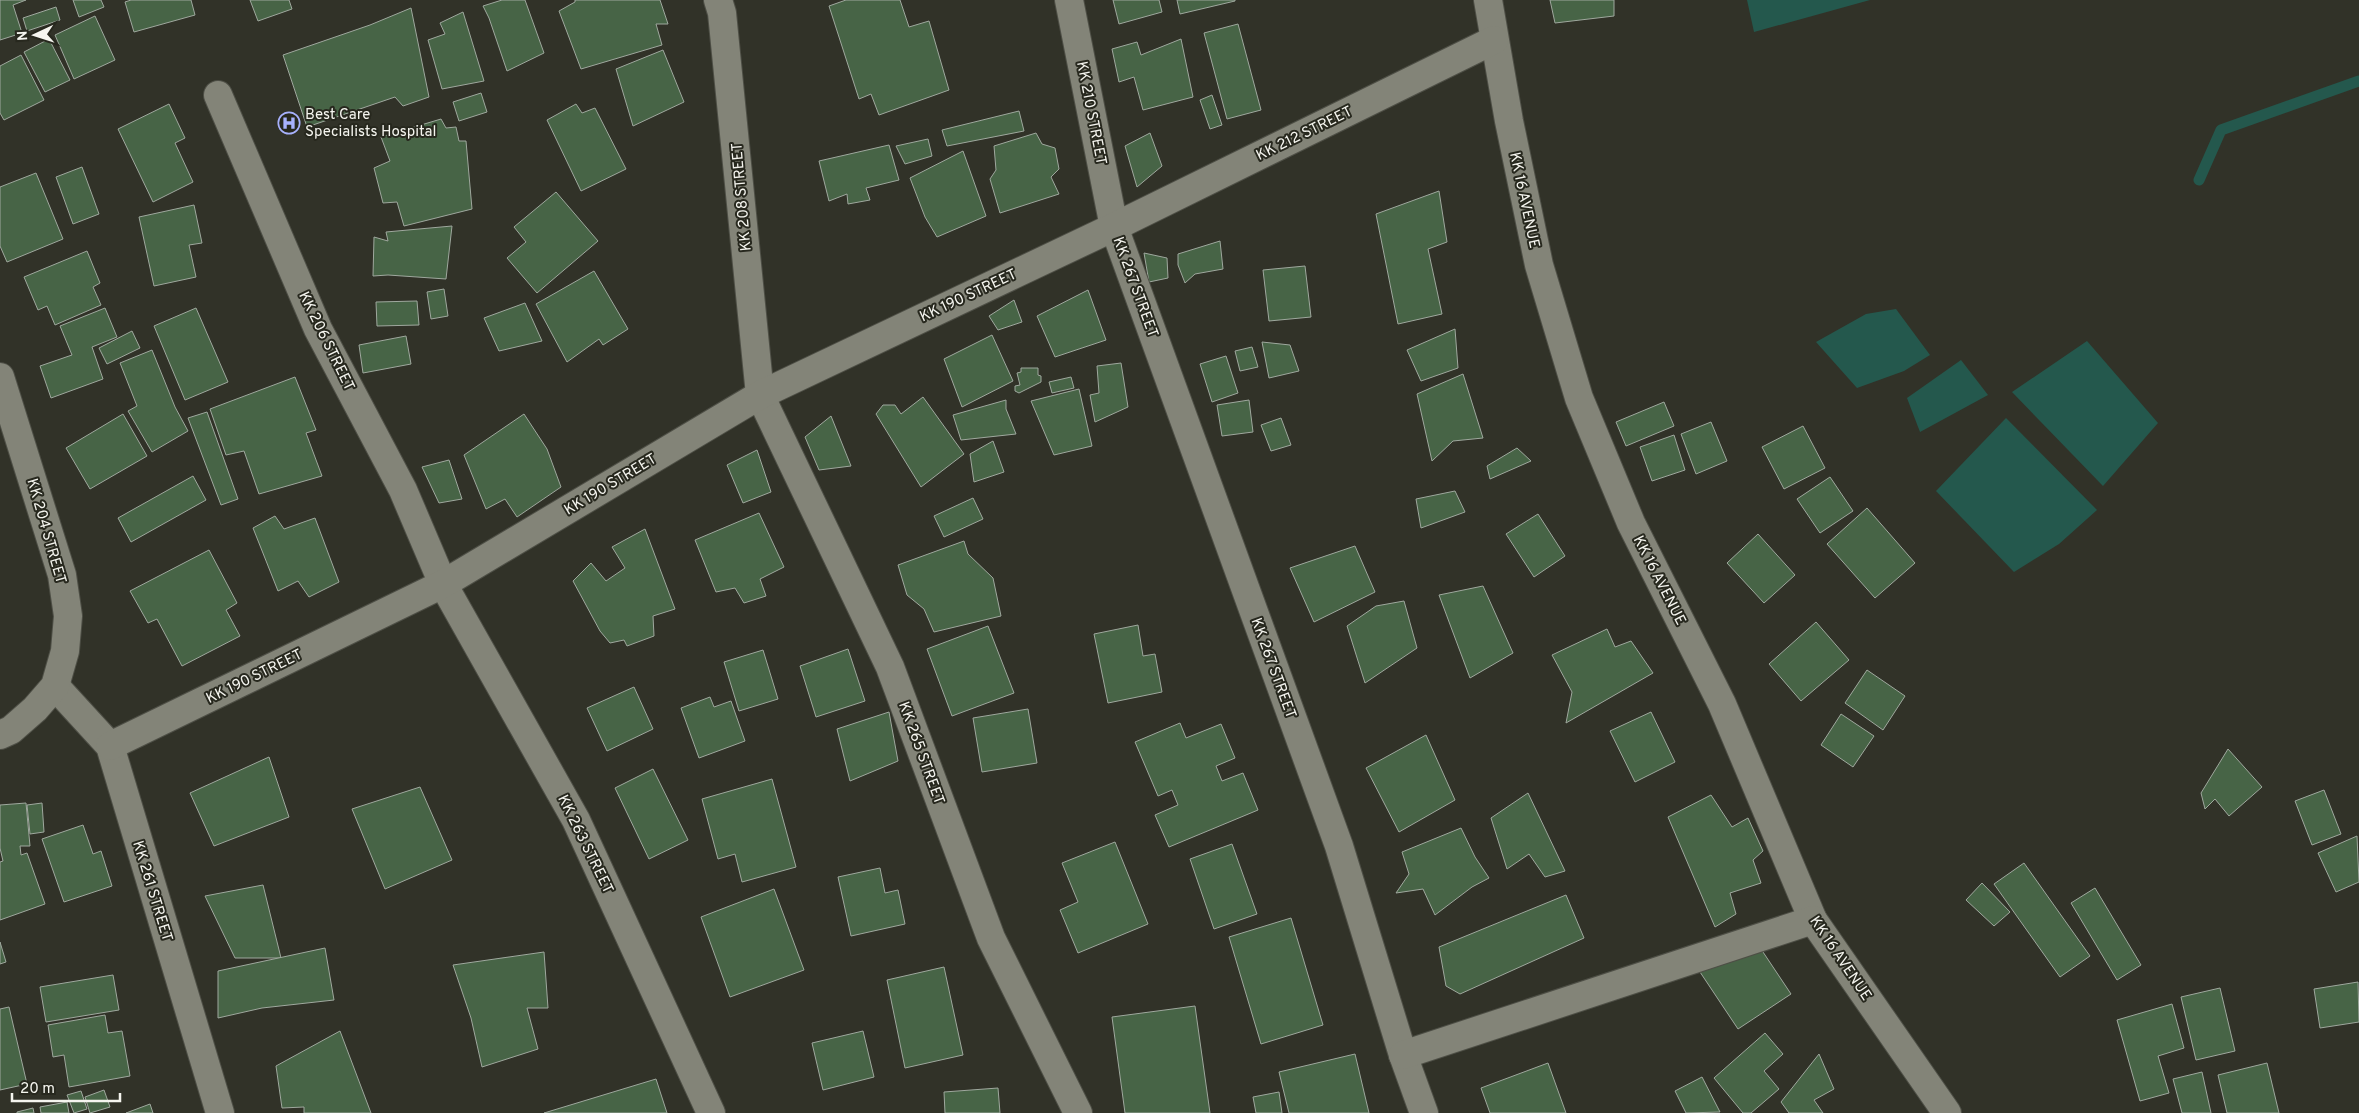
<svg xmlns="http://www.w3.org/2000/svg" width="2359" height="1113" viewBox="0 0 2359 1113" font-family="Overpass,sans-serif">
<style>
.water{fill:#24584d}
.lines{fill:none;stroke-linecap:round;stroke-linejoin:round}
.stream{stroke:#24584d;stroke-width:11}
.building{fill:#476446;stroke:#9fa89e}
.minor-casing{stroke:#4e4f46;stroke-width:30}
.tertiary-casing{stroke:#4e4f46;stroke-width:30}
.minor{stroke:#838478;stroke-width:28}
.tertiary{stroke:#838478;stroke-width:28}
.labels{text-anchor:middle;stroke-width:4;stroke-linejoin:round;paint-order:stroke}
.street-label{font-size:15px;fill:#f5f5ef;stroke:#27281e}
.poi-label{font-size:15px;fill:#f5f5ef;stroke:#27281e;text-anchor:start}
</style>
<rect width="100%" height="100%" fill="#313228"/>
<g class="water">
<polygon points="1747,0 1870,0 1754,32"/>
<polygon points="1896,309 1930,355 1904,371 1857,388 1816,342 1866,314"/>
<polygon points="2087,341 2158,423 2103,486 2012,392"/>
<polygon points="1961,360 1988,395 1920,432 1907,398"/>
<polygon points="2006,418 2097,510 2059,544 2014,572 1936,491"/>
</g>
<g class="lines">
<polyline class="stream" points="2199,180 2221,130 2359,81"/>
</g>
<g class="building">
<polygon points="0,0 26,0 13,5 22,33 0,40"/>
<polygon points="73,0 101,0 104,7 79,17"/>
<polygon points="131,0 191,0 195,15 134,32 125,2"/>
<polygon points="250,0 289,0 292,9 258,21"/>
<polygon points="502,0 525,0 544,53 507,71 489,18 483,6"/>
<polygon points="575,0 660,0 668,24 656,24 662,45 581,69 559,11 575,2"/>
<polygon points="846,0 900,0 909,27 929,21 949,90 879,115 871,94 859,99 829,6"/>
<polygon points="1113,0 1159,0 1162,12 1119,24"/>
<polygon points="1177,0 1235,0 1235,1 1180,14"/>
<polygon points="1550,0 1614,0 1614,16 1555,23"/>
<polygon points="56,7 60,20 27,31 23,18"/>
<polygon points="411,8 429,97 403,106 395,97 307,127 283,55 370,25"/>
<polygon points="463,12 484,81 442,89 428,40 445,34 440,23"/>
<polygon points="95,16 115,60 74,79 55,35"/>
<polygon points="1238,24 1261,110 1227,119 1204,33"/>
<polygon points="49,39 70,80 45,92 24,52"/>
<polygon points="1181,39 1193,97 1143,110 1134,77 1119,82 1112,49 1137,42 1141,55"/>
<polygon points="663,50 684,102 633,126 616,69"/>
<polygon points="21,55 44,100 4,120 0,113 0,66"/>
<polygon points="481,93 487,112 459,121 453,102"/>
<polygon points="1212,95 1222,125 1210,129 1200,100"/>
<polygon points="169,104 185,138 175,143 193,182 153,202 118,129"/>
<polygon points="576,104 582,113 595,108 626,169 581,191 547,120"/>
<polygon points="1019,111 1024,131 947,146 942,130"/>
<polygon points="441,119 446,128 456,127 459,141 466,141 472,209 404,226 397,202 383,203 374,168 390,161 381,137"/>
<polygon points="1036,133 1042,144 1055,148 1059,169 1051,177 1059,194 1000,213 990,179 996,170 994,146"/>
<polygon points="1150,133 1162,166 1137,187 1125,146"/>
<polygon points="928,139 932,156 905,164 896,146"/>
<polygon points="889,145 899,180 866,188 870,200 848,204 847,194 829,201 819,161"/>
<polygon points="963,151 986,216 937,237 925,217 910,178"/>
<polygon points="82,167 99,214 73,224 56,177"/>
<polygon points="36,173 63,239 7,262 0,246 0,187"/>
<polygon points="1439,191 1447,242 1428,249 1442,314 1398,324 1376,214"/>
<polygon points="556,192 598,241 537,293 507,258 526,242 514,227"/>
<polygon points="194,205 202,243 189,245 196,277 154,286 139,217"/>
<polygon points="452,226 446,279 388,275 373,276 374,237 388,241 386,232"/>
<polygon points="1220,241 1223,269 1195,274 1185,283 1178,265 1178,254"/>
<polygon points="87,251 100,283 93,287 101,305 55,325 47,306 38,310 24,277"/>
<polygon points="1144,253 1167,258 1168,278 1149,282"/>
<polygon points="1305,266 1311,317 1269,321 1263,270"/>
<polygon points="594,271 628,329 603,345 599,339 567,362 536,304"/>
<polygon points="444,289 448,316 431,319 427,292"/>
<polygon points="1088,290 1106,340 1055,357 1037,316"/>
<polygon points="1014,300 1022,322 998,330 989,316"/>
<polygon points="417,301 419,325 377,326 376,302"/>
<polygon points="525,303 542,341 499,351 484,318"/>
<polygon points="105,308 117,337 92,347 103,379 51,398 40,366 72,355 60,326"/>
<polygon points="196,308 228,382 185,400 154,326"/>
<polygon points="1455,329 1458,368 1421,381 1407,350"/>
<polygon points="132,331 140,348 107,364 99,348"/>
<polygon points="992,335 1013,381 962,407 944,359"/>
<polygon points="406,336 411,364 363,373 359,345"/>
<polygon points="1262,342 1290,345 1299,371 1269,378"/>
<polygon points="1252,347 1258,367 1240,371 1235,351"/>
<polygon points="152,350 175,407 188,431 152,452 128,411 137,406 120,363"/>
<polygon points="1226,356 1238,393 1212,402 1200,364"/>
<polygon points="1121,363 1128,407 1095,422 1090,395 1099,393 1097,366"/>
<polygon points="1021,368 1038,368 1038,375 1041,376 1041,382 1019,393 1015,391 1015,386 1020,385 1017,373 1021,372"/>
<polygon points="1463,374 1483,438 1453,441 1432,461 1417,394"/>
<polygon points="295,377 316,430 306,433 322,476 259,494 244,451 226,455 210,409"/>
<polygon points="1071,377 1074,388 1052,393 1049,382"/>
<polygon points="1079,389 1092,446 1054,455 1031,401"/>
<polygon points="923,397 964,454 921,487 876,414 883,405 895,405 901,414"/>
<polygon points="1006,400 1006,409 1016,434 961,440 953,415"/>
<polygon points="1249,400 1253,432 1222,436 1217,405"/>
<polygon points="1664,402 1674,426 1626,446 1616,422"/>
<polygon points="207,412 238,499 221,505 188,418"/>
<polygon points="123,414 147,456 90,489 66,448"/>
<polygon points="524,414 547,449 561,487 517,517 505,499 486,509 464,455"/>
<polygon points="831,416 851,466 819,470 805,437"/>
<polygon points="1281,418 1291,445 1271,451 1261,425"/>
<polygon points="1711,422 1727,461 1696,474 1681,434"/>
<polygon points="1803,426 1825,468 1784,489 1762,447"/>
<polygon points="1674,435 1685,470 1652,481 1640,447"/>
<polygon points="993,441 1004,472 974,482 970,454"/>
<polygon points="1517,448 1531,461 1490,479 1487,466"/>
<polygon points="757,450 771,492 743,503 727,465"/>
<polygon points="449,460 462,499 439,503 422,467"/>
<polygon points="193,476 206,500 131,542 118,518"/>
<polygon points="1830,477 1853,511 1820,533 1797,499"/>
<polygon points="1455,491 1465,512 1421,528 1416,499"/>
<polygon points="973,498 983,519 944,537 934,516"/>
<polygon points="1867,508 1915,563 1875,598 1827,544"/>
<polygon points="759,513 784,567 760,579 766,596 744,603 735,588 716,592 695,540"/>
<polygon points="1538,514 1565,556 1534,577 1506,534"/>
<polygon points="275,516 284,529 315,518 339,582 309,597 298,581 278,591 253,528"/>
<polygon points="645,529 675,609 653,616 654,636 627,646 624,640 610,643 600,631 573,581 591,563 606,581 625,568 612,547"/>
<polygon points="1758,534 1795,575 1764,603 1727,563"/>
<polygon points="964,541 968,554 993,578 1001,616 934,632 924,609 907,595 898,565"/>
<polygon points="1355,546 1375,592 1314,622 1290,568"/>
<polygon points="209,550 237,603 226,610 240,636 182,666 157,619 148,623 130,591"/>
<polygon points="1483,586 1513,653 1470,678 1439,595"/>
<polygon points="1404,601 1417,648 1365,683 1347,626 1376,606"/>
<polygon points="1816,622 1849,660 1801,701 1769,664"/>
<polygon points="1138,625 1143,656 1155,654 1162,692 1108,703 1094,634"/>
<polygon points="988,626 1014,693 952,716 927,649"/>
<polygon points="1607,629 1615,647 1631,641 1653,673 1566,723 1572,692 1552,655"/>
<polygon points="848,649 865,701 816,717 800,666"/>
<polygon points="763,650 778,699 739,711 724,662"/>
<polygon points="1867,670 1905,696 1883,730 1845,703"/>
<polygon points="634,687 653,729 607,751 587,708"/>
<polygon points="710,697 714,707 731,701 745,741 699,758 681,708"/>
<polygon points="1028,709 1037,763 982,772 973,718"/>
<polygon points="889,712 898,761 850,781 837,729"/>
<polygon points="1651,712 1675,762 1635,782 1610,731"/>
<polygon points="1841,714 1874,736 1853,767 1821,745"/>
<polygon points="1180,723 1186,738 1221,724 1235,758 1216,766 1222,781 1243,773 1258,810 1169,847 1155,815 1178,805 1172,790 1158,796 1135,742"/>
<polygon points="1426,735 1455,800 1399,832 1366,768"/>
<polygon points="2228,749 2262,787 2229,816 2215,799 2205,809 2201,793"/>
<polygon points="269,757 289,817 214,846 190,793"/>
<polygon points="653,769 688,840 649,859 615,788"/>
<polygon points="772,779 796,867 742,882 735,854 718,859 702,799"/>
<polygon points="420,787 452,860 385,889 352,809"/>
<polygon points="2324,790 2341,834 2312,845 2295,801"/>
<polygon points="1528,793 1565,871 1545,877 1529,854 1507,869 1491,818"/>
<polygon points="1711,795 1732,827 1748,818 1763,851 1753,860 1761,883 1730,893 1736,914 1715,927 1668,817"/>
<polygon points="26,803 30,846 20,846 21,855 27,853 45,904 0,920 0,862 3,861 0,848 0,805"/>
<polygon points="42,803 44,832 30,834 27,805"/>
<polygon points="83,825 93,854 101,851 112,886 64,902 42,839"/>
<polygon points="1461,828 1475,857 1489,878 1472,887 1435,915 1423,889 1396,893 1409,874 1402,852"/>
<polygon points="2357,836 2359,882 2336,892 2318,853"/>
<polygon points="1115,842 1148,924 1078,953 1060,910 1078,902 1062,863"/>
<polygon points="1232,844 1257,914 1214,929 1190,859"/>
<polygon points="2024,863 2090,956 2060,977 1994,884"/>
<polygon points="880,868 885,893 898,890 905,924 851,936 838,877"/>
<polygon points="1982,883 2010,912 1994,926 1966,900"/>
<polygon points="263,885 281,958 235,958 205,896"/>
<polygon points="2095,888 2141,965 2117,980 2071,903"/>
<polygon points="774,889 804,970 730,997 701,917"/>
<polygon points="1566,895 1584,938 1460,994 1446,986 1439,947"/>
<polygon points="1291,918 1323,1025 1261,1044 1229,937"/>
<polygon points="1749,931 1791,994 1738,1029 1696,966"/>
<polygon points="0,942 6,962 0,964"/>
<polygon points="325,948 334,1000 262,1008 218,1018 218,971"/>
<polygon points="544,952 548,1008 527,1008 538,1049 482,1067 471,1018 453,965"/>
<polygon points="944,967 963,1055 905,1068 887,980"/>
<polygon points="113,975 119,1010 46,1022 40,987"/>
<polygon points="2358,982 2359,1022 2320,1028 2314,989"/>
<polygon points="2220,988 2235,1051 2196,1060 2181,997"/>
<polygon points="2172,1004 2184,1048 2158,1056 2169,1093 2140,1101 2117,1020"/>
<polygon points="1195,1006 1210,1113 1125,1113 1112,1017"/>
<polygon points="9,1007 27,1084 0,1090 0,1009"/>
<polygon points="105,1015 108,1033 122,1031 130,1076 69,1087 64,1055 53,1057 48,1025"/>
<polygon points="340,1031 371,1113 304,1113 304,1107 282,1108 276,1066"/>
<polygon points="863,1031 874,1077 823,1090 812,1043"/>
<polygon points="1765,1033 1783,1054 1764,1071 1779,1089 1751,1113 1743,1113 1714,1078"/>
<polygon points="1355,1054 1369,1113 1289,1113 1279,1072"/>
<polygon points="1819,1054 1834,1089 1814,1100 1823,1113 1789,1113 1781,1102"/>
<polygon points="1548,1063 1566,1113 1490,1113 1481,1088"/>
<polygon points="2267,1063 2279,1113 2227,1113 2218,1075"/>
<polygon points="2202,1072 2211,1113 2182,1113 2173,1079"/>
<polygon points="1702,1077 1720,1112 1686,1113 1675,1091"/>
<polygon points="656,1079 667,1113 544,1113"/>
<polygon points="998,1088 1000,1113 945,1113 944,1092"/>
<polygon points="104,1090 110,1107 90,1113 85,1097"/>
<polygon points="81,1091 87,1109 74,1113 67,1095"/>
<polygon points="1279,1092 1282,1113 1256,1113 1253,1097"/>
<polygon points="67,1102 69,1113 41,1113 40,1107"/>
<polygon points="150,1104 153,1113 126,1113"/>
<polygon points="33,1108 34,1113 17,1113 17,1112"/>
</g>
<g class="lines">
<g class="minor-casing">
<g id="minor">
<polyline points="718,0 722,13 760,395 890,667 991,938 1078,1113"/>
<polyline points="1069,0 1114,227 1339,846 1403,1055 1424,1113"/>
<polyline points="1488,0 1509,121 1539,265 1579,398 1631,523 1722,704 1813,920 1947,1113"/>
<polyline points="218,95 318,329 403,490 443,584 576,820 711,1113"/>
<polyline points="55,686 110,746 220,1113"/>
<polyline points="110,746 443,584 760,395 1114,227 1494,40"/>
<polyline points="1403,1055 1813,920"/>
</g>
</g>
<g class="tertiary-casing">
<polyline id="tertiary" points="0,377 62,575 68,616 65,651 55,686 35,709 11,730 0,735"/>
</g>
<use href="#minor" class="minor"/>
<use href="#tertiary" class="tertiary"/>
</g>
<defs>
<g id="hospital-ring" transform="scale(1.125)"><circle r="9.5" fill="#27281e" stroke="#a7b1fc" stroke-width="1.5"/><path d="M-5-5h3v3.5h4V-5h3V5h-3V1.5h-4V5h-3Z" fill="#a7b1fc"/></g>
</defs>
<g fill-rule="evenodd">
<use href="#hospital-ring" x="289" y="123"/>
</g>
<g class="labels">
<g class="street-label">
<text transform="translate(1092 113) rotate(79)" y="5">KK 210 STREET</text>
<text transform="translate(1304 133) rotate(-26)" y="5">KK 212 STREET</text>
<text transform="translate(741 197) rotate(-95)" y="5">KK 208 STREET</text>
<text transform="translate(1525 200) rotate(78)" y="5">KK 16 AVENUE</text>
<text transform="translate(1136 287) rotate(70)" y="5">KK 267 STREET</text>
<text transform="translate(968 295) rotate(-25)" y="5">KK 190 STREET</text>
<text transform="translate(327 341) rotate(64)" y="5">KK 206 STREET</text>
<text transform="translate(610 484) rotate(-31)" y="5">KK 190 STREET</text>
<text transform="translate(47 531) rotate(74)" y="5">KK 204 STREET</text>
<text transform="translate(1660 580) rotate(63)" y="5">KK 16 AVENUE</text>
<text transform="translate(1274 668) rotate(70)" y="5">KK 267 STREET</text>
<text transform="translate(254 676) rotate(-26)" y="5">KK 190 STREET</text>
<text transform="translate(922 753) rotate(70)" y="5">KK 265 STREET</text>
<text transform="translate(586 844) rotate(64)" y="5">KK 263 STREET</text>
<text transform="translate(153 891) rotate(73)" y="5">KK 261 STREET</text>
<text transform="translate(1841 958) rotate(56)" y="5">KK 16 AVENUE</text>
</g>
<g class="poi-label">
<text x="305" y="119">Best Care<tspan x="305" dy="17">Specialists Hospital</tspan></text>
</g>
</g>
<g transform="translate(35 35) rotate(266)" stroke="#27281e" stroke-width="4" paint-order="stroke">
<path d="M0-4L9 19L0 12L-9 19Z" fill="#f5f5ef"/>
<text y="-8" font-size="14" font-weight="bold" text-anchor="middle" fill="#f5f5ef">N</text>
</g>
<path d="M12 1093v8h108v-8" fill="none" stroke="#f5f5ef" stroke-width="2.5"/>
<text x="20" y="1093" font-size="15" fill="#f5f5ef" stroke="#27281e" stroke-width="4" paint-order="stroke">20 m</text>
</svg>
